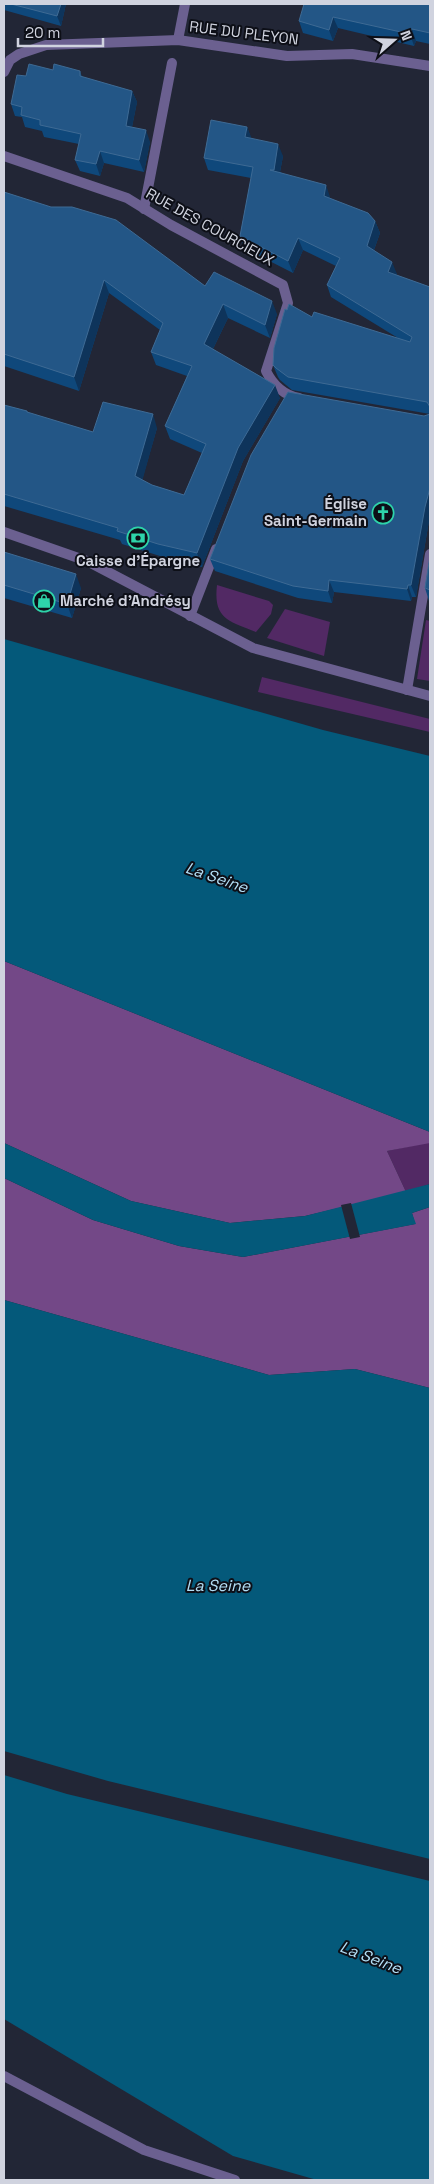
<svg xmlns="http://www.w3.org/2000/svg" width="434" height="2184" viewBox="0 0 434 2184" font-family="'Space Grotesk',sans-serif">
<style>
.green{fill:#522964}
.forest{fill:#734887}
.water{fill:#04597a}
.pier{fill:#222636}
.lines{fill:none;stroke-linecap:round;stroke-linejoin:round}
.service{stroke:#6b6090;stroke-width:10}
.pedestrian{stroke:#6b6090;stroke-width:10}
.minor{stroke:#6b6090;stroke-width:10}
.wall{fill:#0f487b}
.shaded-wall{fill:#0e345b}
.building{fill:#235686;stroke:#3e6a94}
.labels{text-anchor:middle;stroke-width:4;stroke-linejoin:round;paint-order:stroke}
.street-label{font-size:15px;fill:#d0d3df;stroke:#0d0f17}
.poi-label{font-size:15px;font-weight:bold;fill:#d0d3df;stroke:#0d0f17;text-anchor:end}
.water-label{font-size:16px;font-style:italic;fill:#b2def5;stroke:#0d0f17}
</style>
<rect width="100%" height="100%" fill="#222636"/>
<g class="green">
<path d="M217,585l52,16 4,4 -2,9 -15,18c-27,-11 -43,-13 -39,-47z"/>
<polygon points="285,609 330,622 324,656 267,638"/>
<polygon points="426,620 430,621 430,681 417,679"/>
<polygon points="262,677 430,719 430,732 258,692"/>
<polygon points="430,1142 430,1184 406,1192 387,1151"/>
</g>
<g class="forest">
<polygon points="4,961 430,1132 430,1143 387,1151 406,1192 305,1216 230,1223 131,1201 4,1143"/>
<polygon points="4,1178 93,1220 179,1246 243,1257 415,1224 412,1213 430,1207 430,1388 355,1369 269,1375 4,1300"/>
</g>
<g class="water">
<polygon points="4,639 323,730 430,756 430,1132 4,961"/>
<polygon points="4,1143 131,1201 230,1223 305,1216 430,1184 430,1207 412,1213 416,1224 243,1257 179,1246 93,1220 4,1178"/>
<polygon points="4,1300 269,1375 355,1369 430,1388 430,1859 108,1781 4,1751"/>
<polygon points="4,1775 67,1794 430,1881 430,2180 317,2180 233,2156 4,2019"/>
</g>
<polygon class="pier" points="351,1203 360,1237 350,1239 341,1205"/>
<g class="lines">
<polyline class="service" points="144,209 172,63"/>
<polyline class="pedestrian" points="407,690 430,554"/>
<g class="minor">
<polyline points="178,40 185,4"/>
<polyline points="4,72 10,60 19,54 46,45 178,40 287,56 352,54 430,66"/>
<path d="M4,156l123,42 44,27 112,60 5,18 -22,68c7,14 17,24 33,27"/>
<polyline points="4,532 87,561 253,648 430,696"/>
<polyline points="190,616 216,549"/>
<polyline points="4,2076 144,2150 235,2180"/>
</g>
</g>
<g class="wall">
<polygon points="4,4 66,4 61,26 4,10"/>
<polygon points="430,4 430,44 416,41 414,46 338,28 333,41 303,33 299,21"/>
<polygon points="53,70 80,71 82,77 132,91 137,102 132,127 150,142 144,172 104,163 100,176 80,171 75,160 79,144 44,137 42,131 25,127 22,117 15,116 11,104 26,76"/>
<polygon points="247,127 251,138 283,156 280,172 330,197 330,198 375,221 380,233 374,250 397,274 396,275 430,287 430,515 416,597 412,597 411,601 334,592 332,603 298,598 215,571 210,559 424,416 430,414 292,390 280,380 278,377 273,365 312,317 398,338 331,297 327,285 336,266 303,250 293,273 244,248 240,236 251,178 208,170 204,158"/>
<polygon points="4,192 205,286 277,314 270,338 228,318 213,349 280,398 243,461 202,567 163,557 122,544 120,540 4,506 4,405 27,411 28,413 93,432 157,428 142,480 152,485 184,495 202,453 170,439 165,426 187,376 156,365 151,352 160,330 109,293 79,391 4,366"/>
<polygon points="4,552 81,588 72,618 4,598"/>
<polygon points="430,556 430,601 429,601 425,588"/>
</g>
<g class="shaded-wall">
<polygon points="61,4 66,4 61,26 57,16"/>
<polygon points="333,17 338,28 333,41 329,30"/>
<polygon points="412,29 416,41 414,46 410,34"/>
<polygon points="132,91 137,102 130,137 126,126"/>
<polygon points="247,127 252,139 245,137"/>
<polygon points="146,130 150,142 144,172 139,160"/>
<polygon points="278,144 283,156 278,182 274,170"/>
<polygon points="100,151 104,163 100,176 96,164"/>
<polygon points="326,185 330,197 328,208 324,196"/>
<polygon points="375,221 380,233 371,258 367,246"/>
<polygon points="298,238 303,250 293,273 288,261"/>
<polygon points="392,262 397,274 393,284 388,272"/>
<polygon points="104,280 109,293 79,391 74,377"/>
<polygon points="272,301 277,314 270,338 265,325"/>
<polygon points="223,304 228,318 209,357 204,344"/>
<polygon points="275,385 280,398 243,461 202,567 197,553 238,448"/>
<polygon points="153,414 157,428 140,489 135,476"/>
<polygon points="430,488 430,515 416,597 411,585 425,507"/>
<polygon points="76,574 81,588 72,618 67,604"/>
<polygon points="329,580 334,592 332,603 328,591"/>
<polygon points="408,585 412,597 411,601 407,589"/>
</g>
<g class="building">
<polygon points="11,4 61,4 57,16"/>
<polygon points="304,4 430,4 430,33 412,29 410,34 333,17 329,30 299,21"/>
<polygon points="29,64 53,70 54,64 80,71 80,76 132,91 126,126 146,130 139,160 100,151 96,164 75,160 81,134 40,125 40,120 21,115 22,107 11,104 17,75 26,76"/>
<polygon points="211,120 247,127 245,137 278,144 274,170 270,170 326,185 324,196 368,213 375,221 367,246 392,262 388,272 430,287 430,407 427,402 288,377 276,368 273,365 274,348 285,309 287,310 289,304 312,317 314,312 410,342 412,337 327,285 340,258 298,238 288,261 240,236 253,167 204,158"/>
<polygon points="4,192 51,207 72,207 116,220 205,286 214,272 272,301 265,325 223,304 204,344 275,385 238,448 197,553 158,544 117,531 118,528 4,494 4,405 27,411 27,412 93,432 103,402 153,414 135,476 152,485 184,495 206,444 165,426 192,366 151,352 163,323 104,280 74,377 4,354"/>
<polygon points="288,392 424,416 430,414 430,488 425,507 411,585 408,585 407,589 329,580 328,591 293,586 210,559 251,455"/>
<polygon points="4,552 76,574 67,604 4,585"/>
<polygon points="430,556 430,590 425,588"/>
</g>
<defs>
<g id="church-ring" transform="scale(1.125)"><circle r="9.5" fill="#0d0f17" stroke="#2ed4aa" stroke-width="1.5"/><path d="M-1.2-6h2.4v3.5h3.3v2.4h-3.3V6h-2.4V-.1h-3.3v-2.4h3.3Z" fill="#2ed4aa"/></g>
<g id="bank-ring" transform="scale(1.125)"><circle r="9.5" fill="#0d0f17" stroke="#2ed4aa" stroke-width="1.5"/><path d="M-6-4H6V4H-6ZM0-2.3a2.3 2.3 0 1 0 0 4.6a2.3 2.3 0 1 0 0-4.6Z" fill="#2ed4aa"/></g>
<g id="shop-ring" transform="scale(1.125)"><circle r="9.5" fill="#0d0f17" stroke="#2ed4aa" stroke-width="1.5"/><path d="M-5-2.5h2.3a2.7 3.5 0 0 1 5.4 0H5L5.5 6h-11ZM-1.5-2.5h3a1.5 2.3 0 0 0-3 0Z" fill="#2ed4aa"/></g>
</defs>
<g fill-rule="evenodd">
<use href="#church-ring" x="383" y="513"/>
<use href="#bank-ring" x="138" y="538"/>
<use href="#shop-ring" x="44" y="601"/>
</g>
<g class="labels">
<g class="street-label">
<text transform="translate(244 33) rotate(7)" y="5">RUE DU PLEYON</text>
<text transform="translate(210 227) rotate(29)" y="5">RUE DES COURCIEUX</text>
</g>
<g class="poi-label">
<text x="367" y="509">Église<tspan x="367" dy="17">Saint-Germain</tspan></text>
<text x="138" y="566" text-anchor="middle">Caisse d'Épargne</text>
<text x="60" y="606" text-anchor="start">Marché d'Andrésy</text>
</g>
<g class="water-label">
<text transform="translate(217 877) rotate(19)" y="6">La Seine</text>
<text x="218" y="1591">La Seine</text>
<text transform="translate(371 1957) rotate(21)" y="6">La Seine</text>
</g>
</g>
<rect width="434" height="2184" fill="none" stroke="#d0d3df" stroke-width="10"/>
<g transform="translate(394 40) rotate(70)" stroke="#0d0f17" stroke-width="4" paint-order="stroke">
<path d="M0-4L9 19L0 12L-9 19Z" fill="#d0d3df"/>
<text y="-8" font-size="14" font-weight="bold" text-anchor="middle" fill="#d0d3df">N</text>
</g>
<path d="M18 38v8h85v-8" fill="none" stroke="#d0d3df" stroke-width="2.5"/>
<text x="25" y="38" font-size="15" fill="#d0d3df" stroke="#0d0f17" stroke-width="4" paint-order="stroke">20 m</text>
</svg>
